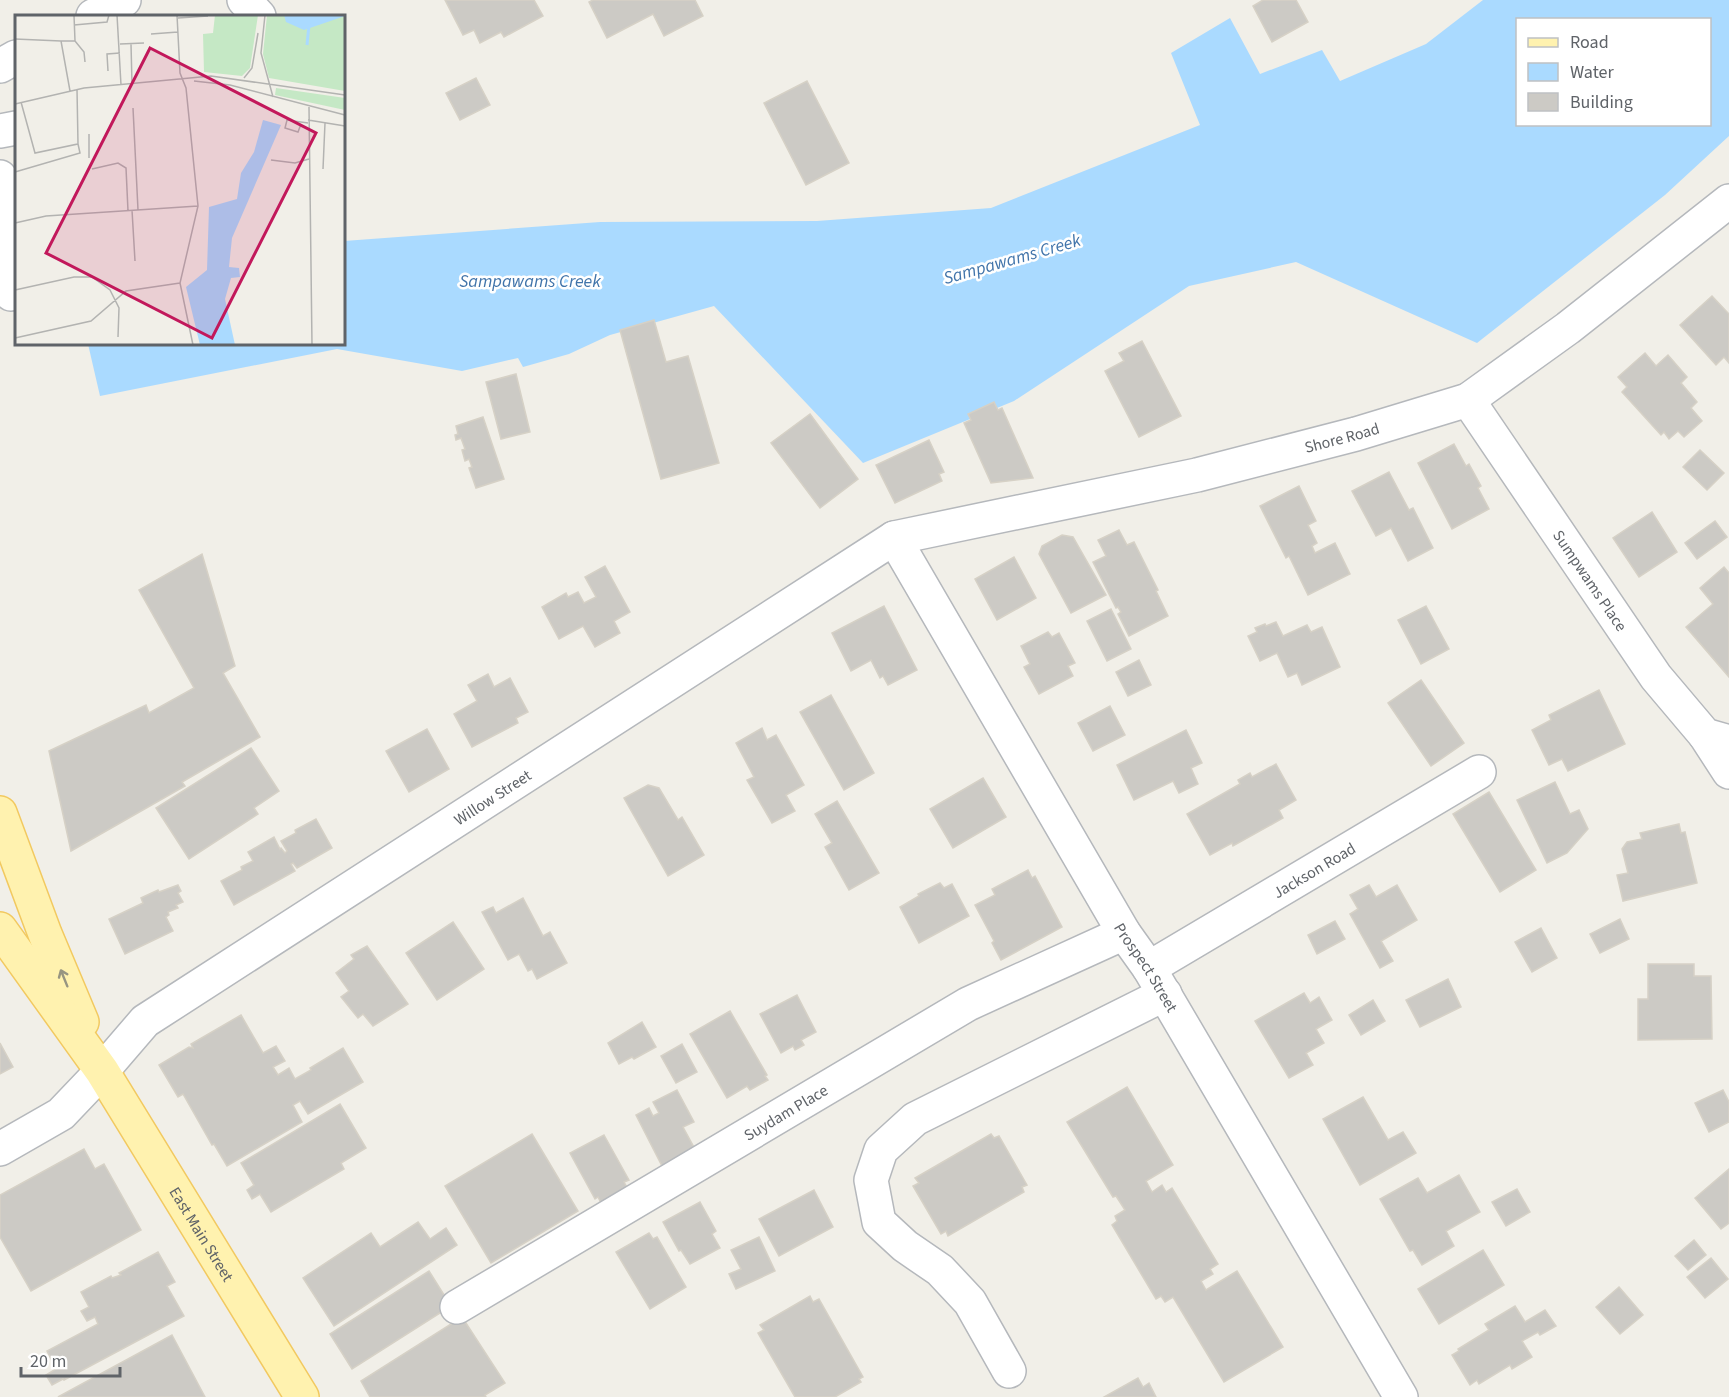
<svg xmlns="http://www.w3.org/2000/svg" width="1729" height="1397" viewBox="0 0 1729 1397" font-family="'Source Sans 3',sans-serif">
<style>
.water{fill:#aadaff;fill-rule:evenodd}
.building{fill:#cccac5;stroke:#d6d1c6;stroke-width:1.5}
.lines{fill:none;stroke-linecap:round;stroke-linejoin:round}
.minor-casing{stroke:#b5b8bc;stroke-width:36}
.major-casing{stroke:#f2c960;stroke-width:36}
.minor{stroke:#fff;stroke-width:33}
.major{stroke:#fff2af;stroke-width:33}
.oneway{stroke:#979581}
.labels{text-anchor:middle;stroke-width:5;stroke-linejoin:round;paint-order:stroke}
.street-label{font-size:16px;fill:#5f6368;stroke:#fff}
.water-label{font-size:18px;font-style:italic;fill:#4174aa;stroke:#fff}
.inset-river{fill:none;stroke:#aadaff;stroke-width:3}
.inset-road{fill:none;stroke:#b3b3b1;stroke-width:1.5}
.view{fill:#c2185b;fill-opacity:0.15;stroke:#c2185b;stroke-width:3}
.inset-edge{fill:none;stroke:#5f6368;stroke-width:3}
</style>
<rect width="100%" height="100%" fill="#f1efe8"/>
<path class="water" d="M1483,0h246v136l-64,59 -188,148 -181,-81 -107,24 -175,115 -151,62 -149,-157 -104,29 -41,19 -46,13 -5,-9 -56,13 -125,-22 -237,47 -12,-52h256v-103l256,-19 217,-1 174,-13 209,-83 -29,-72 59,-35 30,56 62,-24 18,31 86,-37zM1518,20h192v104h-192z"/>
<g class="building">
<polygon points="445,0 534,0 543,16 504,37 501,32 480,43 474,30 463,35"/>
<polygon points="593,0 695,0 703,16 664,36 653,14 607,38 589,2"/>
<polygon points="1263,0 1296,0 1308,22 1272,42 1253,6"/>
<polygon points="476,78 490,105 460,120 446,93"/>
<polygon points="807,81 849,163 806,185 764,103"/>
<polygon points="1712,296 1729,314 1729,363 1724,357 1716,365 1680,325"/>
<polygon points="654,320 666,362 688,356 719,463 661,479 620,330"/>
<polygon points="1142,341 1181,416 1139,437 1105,371 1124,361 1119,353"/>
<polygon points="1645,353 1656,366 1668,355 1687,377 1681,383 1697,402 1691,408 1702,421 1684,437 1678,431 1669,439 1664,432 1661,435 1622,392 1627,387 1618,377"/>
<polygon points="516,374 530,432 501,439 486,382"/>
<polygon points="994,402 998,410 1002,408 1033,478 991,483 964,423 971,420 968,414"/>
<polygon points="810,414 858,479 820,508 771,443"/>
<polygon points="483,417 504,479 476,488 469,468 472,467 469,459 465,461 462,450 465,449 461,438 456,440 455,435 458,434 456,426"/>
<polygon points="929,440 944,472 939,474 942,481 895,503 876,465"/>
<polygon points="1454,444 1466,466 1469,464 1481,486 1478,488 1489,509 1452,529 1418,463"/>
<polygon points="1700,450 1724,473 1707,490 1683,467"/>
<polygon points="1389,472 1409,510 1413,508 1433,548 1408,561 1391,528 1376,536 1352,491"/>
<polygon points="1299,486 1316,521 1308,525 1317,543 1312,546 1315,553 1335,543 1350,574 1308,595 1289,556 1286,558 1260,506"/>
<polygon points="1652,512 1677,552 1639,577 1613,538"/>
<polygon points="1715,521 1727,537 1697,559 1685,543"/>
<polygon points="1119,530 1127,545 1134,542 1158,590 1156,591 1168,616 1129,636 1118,614 1121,612 1118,607 1116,608 1093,562 1106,556 1098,540"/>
<polygon points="1062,535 1073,537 1106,595 1071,613 1039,554 1042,546"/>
<polygon points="202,554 235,666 223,673 260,737 182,782 185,786 71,851 49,751 146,705 149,713 194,688 139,590"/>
<polygon points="1014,557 1036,598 997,620 975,579"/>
<polygon points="605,566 630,612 614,621 620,633 595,647 583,626 559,639 542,607 566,593 568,597 578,592 584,603 596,597 585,577"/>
<polygon points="1724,567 1729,573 1729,677 1686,627 1713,604 1700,588"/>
<polygon points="884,606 917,670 888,685 883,676 880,678 871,660 851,671 832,633"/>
<polygon points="1426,606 1449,649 1421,664 1398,620"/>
<polygon points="1111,609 1131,649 1107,661 1087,621"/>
<polygon points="1276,622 1283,636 1307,625 1311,632 1322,627 1340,667 1302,685 1297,673 1288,677 1277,653 1260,661 1248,636 1257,632 1255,628 1265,624 1266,626"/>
<polygon points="1048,632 1052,637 1059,633 1075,663 1068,666 1073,676 1039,694 1024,667 1030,664 1021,646"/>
<polygon points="1139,660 1151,685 1128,696 1116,672"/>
<polygon points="488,674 494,687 510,678 528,712 516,718 518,723 472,747 454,714 477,701 468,685"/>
<polygon points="1421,680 1464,743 1431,766 1388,703"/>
<polygon points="1599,690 1625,744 1568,771 1562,759 1549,765 1532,730 1551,720 1549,715"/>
<polygon points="831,695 874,773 844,790 800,712"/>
<polygon points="1110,706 1125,735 1093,751 1078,723"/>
<polygon points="762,728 767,740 776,735 804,785 786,795 795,811 772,823 747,780 754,777 736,743"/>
<polygon points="427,729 449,769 409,792 386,751"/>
<polygon points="1186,730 1202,763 1191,768 1198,784 1179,793 1173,781 1134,800 1117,765"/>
<polygon points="251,748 279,791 254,808 258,814 189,859 156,808"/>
<polygon points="1276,764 1296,800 1279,810 1283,818 1233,846 1232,843 1210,855 1187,814 1240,784 1238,780 1250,773 1252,777"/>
<polygon points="983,778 1006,817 953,848 930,809"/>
<polygon points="1555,782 1570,814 1579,810 1588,829 1567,853 1547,863 1517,800"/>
<polygon points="648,785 659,788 678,820 682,817 704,855 668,876 624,798"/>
<polygon points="1489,792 1536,870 1500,892 1453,814"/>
<polygon points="837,801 879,873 849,890 825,847 832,843 815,814"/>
<polygon points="316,819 332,848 297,868 293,863 291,864 295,871 234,905 221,881 242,870 241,867 253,861 248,852 274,837 280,849 281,848 285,853 287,851 281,841 296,833 295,830"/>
<polygon points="1679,824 1681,833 1685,832 1697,883 1623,901 1617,875 1628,873 1622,849 1627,842 1642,839 1640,833"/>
<polygon points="1028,870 1032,878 1035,876 1062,927 1001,960 992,943 994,941 975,905 995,895 992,889"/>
<polygon points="940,883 944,888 952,884 969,916 919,943 900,907 919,896 918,894"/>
<polygon points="178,885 181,891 178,893 183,902 176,905 178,908 168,912 169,915 166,917 173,931 125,954 109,919 143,903 141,898 158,890 159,892"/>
<polygon points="1369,885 1376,897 1397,885 1417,920 1381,941 1393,961 1380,968 1350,914 1358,909 1350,895"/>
<polygon points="523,898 543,936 550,932 567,963 537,979 532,969 528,971 519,954 508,960 482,912 493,907 496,913"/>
<polygon points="1620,919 1629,939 1600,953 1590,934"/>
<polygon points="1335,921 1345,939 1317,954 1308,935"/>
<polygon points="453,922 484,969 437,1000 406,953"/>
<polygon points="1541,928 1557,958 1532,972 1515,942"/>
<polygon points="367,946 408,1004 373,1026 363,1014 358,1018 341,997 349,991 336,973 354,959 351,955"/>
<polygon points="1648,964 1694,964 1694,976 1711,976 1712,1039 1638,1040 1638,999 1648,999"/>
<polygon points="1448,979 1461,1007 1420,1027 1406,1000"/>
<polygon points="1304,993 1310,1003 1319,997 1332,1020 1316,1029 1324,1043 1306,1053 1313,1065 1289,1078 1255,1021"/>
<polygon points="797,995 816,1032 801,1040 804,1045 795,1050 793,1046 781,1053 760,1014"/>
<polygon points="1373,1000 1385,1021 1361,1035 1349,1015"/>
<polygon points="730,1011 767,1075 765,1076 768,1080 750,1090 747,1086 727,1098 690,1034"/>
<polygon points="241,1015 263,1053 276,1046 285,1061 273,1067 278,1075 289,1068 295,1079 311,1070 310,1068 343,1048 363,1082 308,1114 300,1101 293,1105 302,1122 227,1166 214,1144 212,1145 183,1094 178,1097 159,1065 189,1047 193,1048 191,1044"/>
<polygon points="642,1022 656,1047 634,1059 632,1057 619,1064 608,1043"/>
<polygon points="0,1043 13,1067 0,1074"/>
<polygon points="682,1044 697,1072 676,1083 661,1056"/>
<polygon points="1127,1087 1173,1165 1146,1181 1152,1192 1162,1185 1166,1192 1172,1188 1218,1264 1210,1269 1213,1274 1201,1281 1206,1290 1237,1271 1283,1347 1224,1382 1173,1297 1165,1302 1161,1296 1156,1299 1112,1225 1117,1221 1115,1216 1125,1210 1116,1196 1113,1197 1067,1122"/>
<polygon points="677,1090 694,1122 683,1127 696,1151 663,1168 636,1115 649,1108 653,1116 659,1113 653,1102"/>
<polygon points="1723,1090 1729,1102 1729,1122 1709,1132 1695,1103"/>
<polygon points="1363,1097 1388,1140 1403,1132 1416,1153 1360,1185 1323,1119"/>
<polygon points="340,1104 366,1148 341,1163 344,1169 271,1212 260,1194 252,1199 247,1190 254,1185 241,1163"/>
<polygon points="532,1134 578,1211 491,1263 445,1186"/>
<polygon points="991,1134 994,1138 999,1136 1027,1185 1022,1187 1024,1192 948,1236 946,1231 941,1234 913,1186 919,1183 915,1178"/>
<polygon points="604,1135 629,1180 624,1182 629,1191 602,1205 598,1197 595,1199 570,1153"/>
<polygon points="84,1149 95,1169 104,1164 141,1230 31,1291 0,1237 0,1195"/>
<polygon points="1729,1169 1729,1223 1721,1229 1695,1198"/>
<polygon points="1459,1175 1480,1212 1446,1231 1454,1246 1422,1265 1413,1250 1410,1251 1380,1199 1418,1178 1427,1193"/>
<polygon points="1517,1189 1530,1212 1506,1226 1492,1202"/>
<polygon points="814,1190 833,1227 779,1256 759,1219"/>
<polygon points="700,1202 716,1231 712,1234 720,1248 690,1264 681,1250 679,1251 663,1222"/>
<polygon points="418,1222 430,1239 446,1228 457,1245 334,1326 303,1278 371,1233 380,1247"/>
<polygon points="649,1233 653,1239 657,1237 686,1287 650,1309 616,1252"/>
<polygon points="759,1237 775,1271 736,1289 729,1274 741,1269 731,1250"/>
<polygon points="1694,1240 1706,1255 1688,1270 1675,1256"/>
<polygon points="1483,1250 1504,1285 1439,1324 1418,1289"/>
<polygon points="158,1252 175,1282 167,1286 184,1316 64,1380 63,1379 52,1385 46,1375 56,1369 47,1351 98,1324 95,1317 87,1321 81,1311 89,1307 81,1292 111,1276 112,1278 121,1275 119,1273"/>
<polygon points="1711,1258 1728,1279 1705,1298 1687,1277"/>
<polygon points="429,1271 451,1306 352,1369 330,1334"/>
<polygon points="1619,1287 1643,1315 1620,1334 1596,1307"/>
<polygon points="810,1296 813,1302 819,1299 863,1377 859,1379 861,1382 835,1397 795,1397 758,1333 764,1330 760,1325"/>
<polygon points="1515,1306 1525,1322 1545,1310 1556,1326 1540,1335 1538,1332 1522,1341 1532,1357 1512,1369 1510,1365 1479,1384 1477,1380 1470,1385 1452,1355 1459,1351 1458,1349 1489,1330 1485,1324"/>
<polygon points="462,1317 505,1383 485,1395 486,1397 370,1397 361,1381"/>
<polygon points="172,1335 205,1397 58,1397"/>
<polygon points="1138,1378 1143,1387 1149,1383 1156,1397 1104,1397"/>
</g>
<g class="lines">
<g class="minor-casing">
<g id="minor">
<polyline points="244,0 259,16"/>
<polyline points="93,16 124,0"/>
<polyline points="0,66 16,57"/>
<polyline points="0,131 16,128"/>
<polyline points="0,177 12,236 16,235"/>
<polyline points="11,294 12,236"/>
<path id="s1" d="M1468,400l188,277 49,58 24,7"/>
<path id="s2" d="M894,538l230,395 25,35 252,429"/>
<polyline points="1705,735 1729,772"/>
<path id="s3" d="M1149,968l330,-196"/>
<path id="s4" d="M0,1149l61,-35 41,-43 43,-50 749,-483 303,-63 159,-41 112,-34 100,-72 161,-127"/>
<path id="s5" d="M457,1307l511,-303 156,-71"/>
<polyline points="1009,1371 970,1302 940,1270 905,1246 879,1222 871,1180 881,1150 915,1119 1165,994"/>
</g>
</g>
<g class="major-casing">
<g id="major">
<polyline points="0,813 45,934 82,1022"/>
<path id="s6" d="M0,929l102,142 200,326"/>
</g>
</g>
<use href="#minor" class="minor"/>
<use href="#major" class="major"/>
</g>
<defs><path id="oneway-shaft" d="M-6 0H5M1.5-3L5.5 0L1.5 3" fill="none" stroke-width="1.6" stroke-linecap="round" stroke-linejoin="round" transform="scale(1.5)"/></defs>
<use class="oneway" href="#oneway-shaft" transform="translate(64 978) rotate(-112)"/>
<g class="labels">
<g class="street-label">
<text dy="6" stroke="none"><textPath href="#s4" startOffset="1546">Shore Road</textPath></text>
<text dy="6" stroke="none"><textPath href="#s1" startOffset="218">Sumpwams Place</textPath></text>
<text dy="6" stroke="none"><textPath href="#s4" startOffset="609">Willow Street</textPath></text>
<text dy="6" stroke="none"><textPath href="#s3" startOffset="192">Jackson Road</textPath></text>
<text dy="6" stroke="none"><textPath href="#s2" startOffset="498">Prospect Street</textPath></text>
<text dy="6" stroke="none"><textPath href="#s5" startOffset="382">Suydam Place</textPath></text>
<text dy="6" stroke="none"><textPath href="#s6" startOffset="366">East Main Street</textPath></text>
</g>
<g class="water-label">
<text transform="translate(1012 259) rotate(-16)" y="6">Sampawams Creek</text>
<text x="530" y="287">Sampawams Creek</text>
</g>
</g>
<g transform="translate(15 15)">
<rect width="330" height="330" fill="#f1efe8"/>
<path d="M200,0h43l-8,53 -8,8 -38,-4 -1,-38 10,-1zM252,0h78v76l-76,-13 -6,-24zM261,73l69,10v12l-70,-15z" fill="#c5e8c5"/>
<path d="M269,0h61v1l-41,14 -18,-8zM248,105l18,5 -49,113 -3,29 10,1 1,9 -9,1 -6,21 10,46h-35l-14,-58 21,-17 2,-63 28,-8 4,-26 13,-21z" fill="#aadaff"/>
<path class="inset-river" d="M292,30l3,-30"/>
<path class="inset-road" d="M102,0l4,70M162,0l3,58 6,15 12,118 -18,77 13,62M250,0l-4,38 12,44M163,3l30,-2M59,10l33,-3 2,-7M136,19l27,-2M0,24l46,2M60,26l9,11 1,10M105,29l24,-1M116,29l1,40M93,56l-1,-17 13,-1M229,63l8,-10 6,-35M179,66l36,4 115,30M62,74l1,55M55,76l-9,-50h14l-1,-26M0,89l69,-16 127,-12 134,19M294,92l3,238M118,93l5,102M293,105l37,6M286,109l-3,8 -13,-4 2,-8 21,3M74,119v24M256,145l24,3 14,-4M77,154l26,-6 8,5 2,43M308,154l2,-46M0,157l65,-19 -2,-9 -43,9 -14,-51M117,195l3,51M0,208l31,-7 152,-10M0,275l59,-13h18l18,13 9,18 -1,29M0,323l76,-17 35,-30 54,-8"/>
<path class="view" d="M135,33l166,85 -104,205 -166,-85z"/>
<rect width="330" height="330" class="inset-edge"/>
</g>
<rect x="1516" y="18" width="195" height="108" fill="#ffffff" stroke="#bfc1c3" stroke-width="1.5"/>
<rect x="1528" y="38" width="30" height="9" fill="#fff2af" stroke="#bfc1c3" stroke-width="1.5"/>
<text x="1570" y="48" font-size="18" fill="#5f6368">Road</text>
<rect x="1528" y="63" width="30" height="18" fill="#aadaff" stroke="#bfc1c3" stroke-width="1.5"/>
<text x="1570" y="78" font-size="18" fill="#5f6368">Water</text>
<rect x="1528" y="93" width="30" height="18" fill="#cccac5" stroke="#bfc1c3" stroke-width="1.5"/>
<text x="1570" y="108" font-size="18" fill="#5f6368">Building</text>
<path d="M21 1367v9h99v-9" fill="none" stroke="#5f6368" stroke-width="3"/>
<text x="30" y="1367" font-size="18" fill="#5f6368" stroke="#ffffff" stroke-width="4.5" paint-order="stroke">20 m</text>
</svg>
